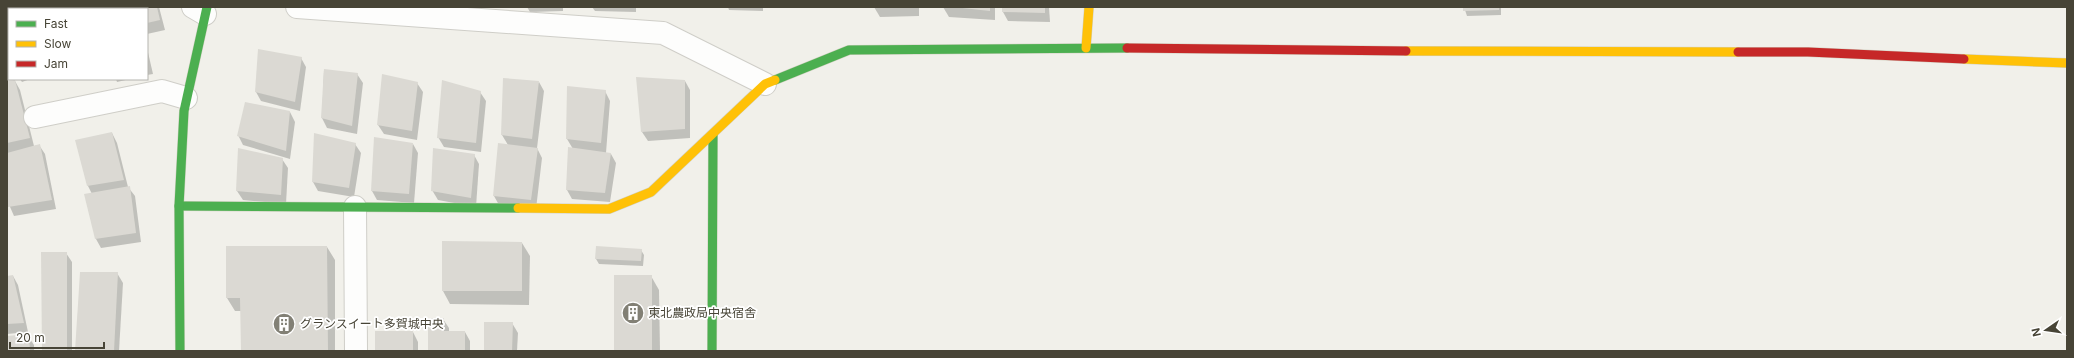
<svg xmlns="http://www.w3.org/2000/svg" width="2074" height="358" viewBox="0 0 2074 358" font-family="Inter,'Noto Sans JP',sans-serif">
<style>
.shadow{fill:#0003}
.building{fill:#dbd9d3}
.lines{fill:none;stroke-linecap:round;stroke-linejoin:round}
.street-casing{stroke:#cfcec8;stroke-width:24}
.fast-casing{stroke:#d1d0c1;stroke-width:10}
.slow-casing{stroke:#d1d0c1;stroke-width:10}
.jam-casing{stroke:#d1d0c1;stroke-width:10}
.street{stroke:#fdfdfc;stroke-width:22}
.fast{stroke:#4caf50;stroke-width:9}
.slow{stroke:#ffc107;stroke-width:9}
.jam{stroke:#c62828;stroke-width:9}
.labels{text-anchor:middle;stroke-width:3.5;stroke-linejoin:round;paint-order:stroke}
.poi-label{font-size:12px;fill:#474436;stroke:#fff;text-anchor:start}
</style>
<rect width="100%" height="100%" fill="#f1f0ea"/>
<g class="shadow">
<polygon points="115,7 159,7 165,30 147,34 147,9 115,9"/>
<polygon points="527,7 563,7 563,11 530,12"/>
<polygon points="592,7 636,7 636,12 595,11"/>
<polygon points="663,7 712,7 712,8"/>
<polygon points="728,7 763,7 763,11 729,10"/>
<polygon points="874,7 919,7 919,16 880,17"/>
<polygon points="943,7 995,7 995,20 949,17"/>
<polygon points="1003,7 1049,7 1050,22 1008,21 1003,12"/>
<polygon points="1464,7 1501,7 1501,15 1467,16"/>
<polygon points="147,48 153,74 147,75"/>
<polygon points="301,58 306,67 300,111 261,101 256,92"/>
<polygon points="324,70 357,74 363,83 357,134 327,128 322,118"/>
<polygon points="20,79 30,79 22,82"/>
<polygon points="116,79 130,79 117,82"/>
<polygon points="15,81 20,90 34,146 39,145 45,154 56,209 14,216 7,200 7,82"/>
<polygon points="685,81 690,90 690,138 648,141 642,132"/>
<polygon points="539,82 544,91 537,148 542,158 536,209 499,205 494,196 508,145 502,135"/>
<polygon points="417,83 423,92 417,140 384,134 378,125"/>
<polygon points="605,91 610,101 606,153 611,154 616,163 610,202 572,199 567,190 573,149 567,139"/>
<polygon points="480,92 486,101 481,152 444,147 438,137"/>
<polygon points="290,112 295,122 290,159 243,145 238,135"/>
<polygon points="112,133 117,143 128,187 135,196 141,242 101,248 96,239 92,194 88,186 76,141"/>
<polygon points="355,144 361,153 354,197 318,191 313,182"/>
<polygon points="413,144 418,153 414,203 377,200 372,191"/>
<polygon points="474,155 479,164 476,207 438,200 432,190"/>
<polygon points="282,159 288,168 286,204 243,200 237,191"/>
<polygon points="522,243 530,256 529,305 450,304 443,291"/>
<polygon points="327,247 335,260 335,351 242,351 242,311 235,311 227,298"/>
<polygon points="597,247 641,250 644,255 643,266 599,264 596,259"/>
<polygon points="66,253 72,262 72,351 43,351"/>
<polygon points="117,273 123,283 119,351 76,351"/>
<polygon points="13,276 18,285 28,332 7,334 7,277"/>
<polygon points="651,276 659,290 660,351 615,351"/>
<polygon points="443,319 449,328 449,332 465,332 470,341 470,351 429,351"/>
<polygon points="512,323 518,333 517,351 485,351"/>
<polygon points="413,332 418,342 418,351 376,351"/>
<polygon points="28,336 34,345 34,351 7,351 7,337"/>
</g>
<g class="building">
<polygon points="7,7 44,7 44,9 9,9 9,52 7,46"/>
<polygon points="67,7 103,7 104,9 67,9"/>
<polygon points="114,7 157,7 160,20 147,23 147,9 114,9"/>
<polygon points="953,7 990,7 990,11"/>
<polygon points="1002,7 1045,7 1045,13 1002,12"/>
<polygon points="1463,7 1499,7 1499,10 1463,11"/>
<polygon points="258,49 302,57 295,102 255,92"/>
<polygon points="324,69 358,73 352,126 321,118"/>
<polygon points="382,74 418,82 412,131 377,125"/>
<polygon points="636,77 685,80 685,129 641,132"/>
<polygon points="503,78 539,81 532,139 501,135"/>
<polygon points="15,80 30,138 7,143 7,81"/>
<polygon points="442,80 481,91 476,143 437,138"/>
<polygon points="567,86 606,90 601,143 566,139"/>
<polygon points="245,102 290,111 286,151 237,136"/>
<polygon points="112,132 124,180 87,186 75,140"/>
<polygon points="314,133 356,143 349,188 312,182"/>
<polygon points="374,137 413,143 409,194 371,191"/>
<polygon points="498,143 538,148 531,200 493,196"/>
<polygon points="40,144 52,200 8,207 7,153"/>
<polygon points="568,147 611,153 605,193 566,190"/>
<polygon points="238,148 283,158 281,195 236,191"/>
<polygon points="433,148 475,154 471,198 431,191"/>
<polygon points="130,186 136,233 95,239 84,194"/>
<polygon points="442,241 522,242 522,291 442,291"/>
<polygon points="226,246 327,246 328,351 241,351 240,298 226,298"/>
<polygon points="596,246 642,249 641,261 595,259"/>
<polygon points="41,252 67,252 67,351 42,351"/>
<polygon points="80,272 118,272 114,351 75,351"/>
<polygon points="13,275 24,323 7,324 7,276"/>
<rect x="614" y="275" width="38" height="76"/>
<polygon points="428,318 444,318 444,331 465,331 465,351 428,351"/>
<polygon points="484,322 513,322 512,351 484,351"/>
<rect x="375" y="331" width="38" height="20"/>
<polygon points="29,334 30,351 7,351 7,336"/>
</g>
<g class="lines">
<g class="street-casing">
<g id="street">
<polyline points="193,7 205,14"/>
<polyline points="297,7 663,33 765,84"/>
<polyline points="35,117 162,91 186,98"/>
<polyline points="355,207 356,351"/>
</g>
</g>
<g class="fast-casing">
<g id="fast">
<polyline points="775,80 849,50 1127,48"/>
<polyline points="179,206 518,208"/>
<polyline points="180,351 179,206 184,111 207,7"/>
<polyline points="712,351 713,135"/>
</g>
</g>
<g class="slow-casing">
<g id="slow">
<polyline points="1086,48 1089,7"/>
<polyline points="1406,51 1738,52"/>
<polyline points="1964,59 2067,63"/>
<polyline points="518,208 609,209 651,192 765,84 775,80"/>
</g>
</g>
<g class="jam-casing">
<g id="jam">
<polyline points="1127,48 1406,51"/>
<polyline points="1738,52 1808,52 1964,59"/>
</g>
</g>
<use href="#street" class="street"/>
<use href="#fast" class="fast"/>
<use href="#slow" class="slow"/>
<use href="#jam" class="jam"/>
</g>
<defs>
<g id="building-disc" transform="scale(1.15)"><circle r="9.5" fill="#828075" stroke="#fff"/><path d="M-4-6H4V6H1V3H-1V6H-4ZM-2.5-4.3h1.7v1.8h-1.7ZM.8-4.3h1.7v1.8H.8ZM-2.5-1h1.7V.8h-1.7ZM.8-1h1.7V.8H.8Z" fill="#fff"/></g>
</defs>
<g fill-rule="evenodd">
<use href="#building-disc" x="633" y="313"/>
<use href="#building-disc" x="284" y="324"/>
</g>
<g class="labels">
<g class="poi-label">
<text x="648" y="317">東北農政局中央宿舎</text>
<text x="300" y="328">グランスイート多賀城中央</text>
</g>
</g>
<rect width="2074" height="358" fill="none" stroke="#474436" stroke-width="16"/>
<rect x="8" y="8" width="140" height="72" fill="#ffffff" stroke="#b5b4af"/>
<rect x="16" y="21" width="20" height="6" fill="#4caf50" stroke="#b5b4af"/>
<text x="44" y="28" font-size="12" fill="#474436">Fast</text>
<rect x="16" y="41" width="20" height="6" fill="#ffc107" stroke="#b5b4af"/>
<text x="44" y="48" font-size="12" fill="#474436">Slow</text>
<rect x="16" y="61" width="20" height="6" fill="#c62828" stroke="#b5b4af"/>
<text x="44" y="68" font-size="12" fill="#474436">Jam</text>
<g transform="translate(2046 330) rotate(257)" stroke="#ffffff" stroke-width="3" paint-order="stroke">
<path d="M0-3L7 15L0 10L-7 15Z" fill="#474436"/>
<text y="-6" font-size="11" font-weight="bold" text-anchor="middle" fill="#474436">N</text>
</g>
<path d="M10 342v6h94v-6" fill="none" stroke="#474436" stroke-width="2"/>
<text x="16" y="342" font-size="12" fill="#474436" stroke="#ffffff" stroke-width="3" paint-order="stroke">20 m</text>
</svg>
